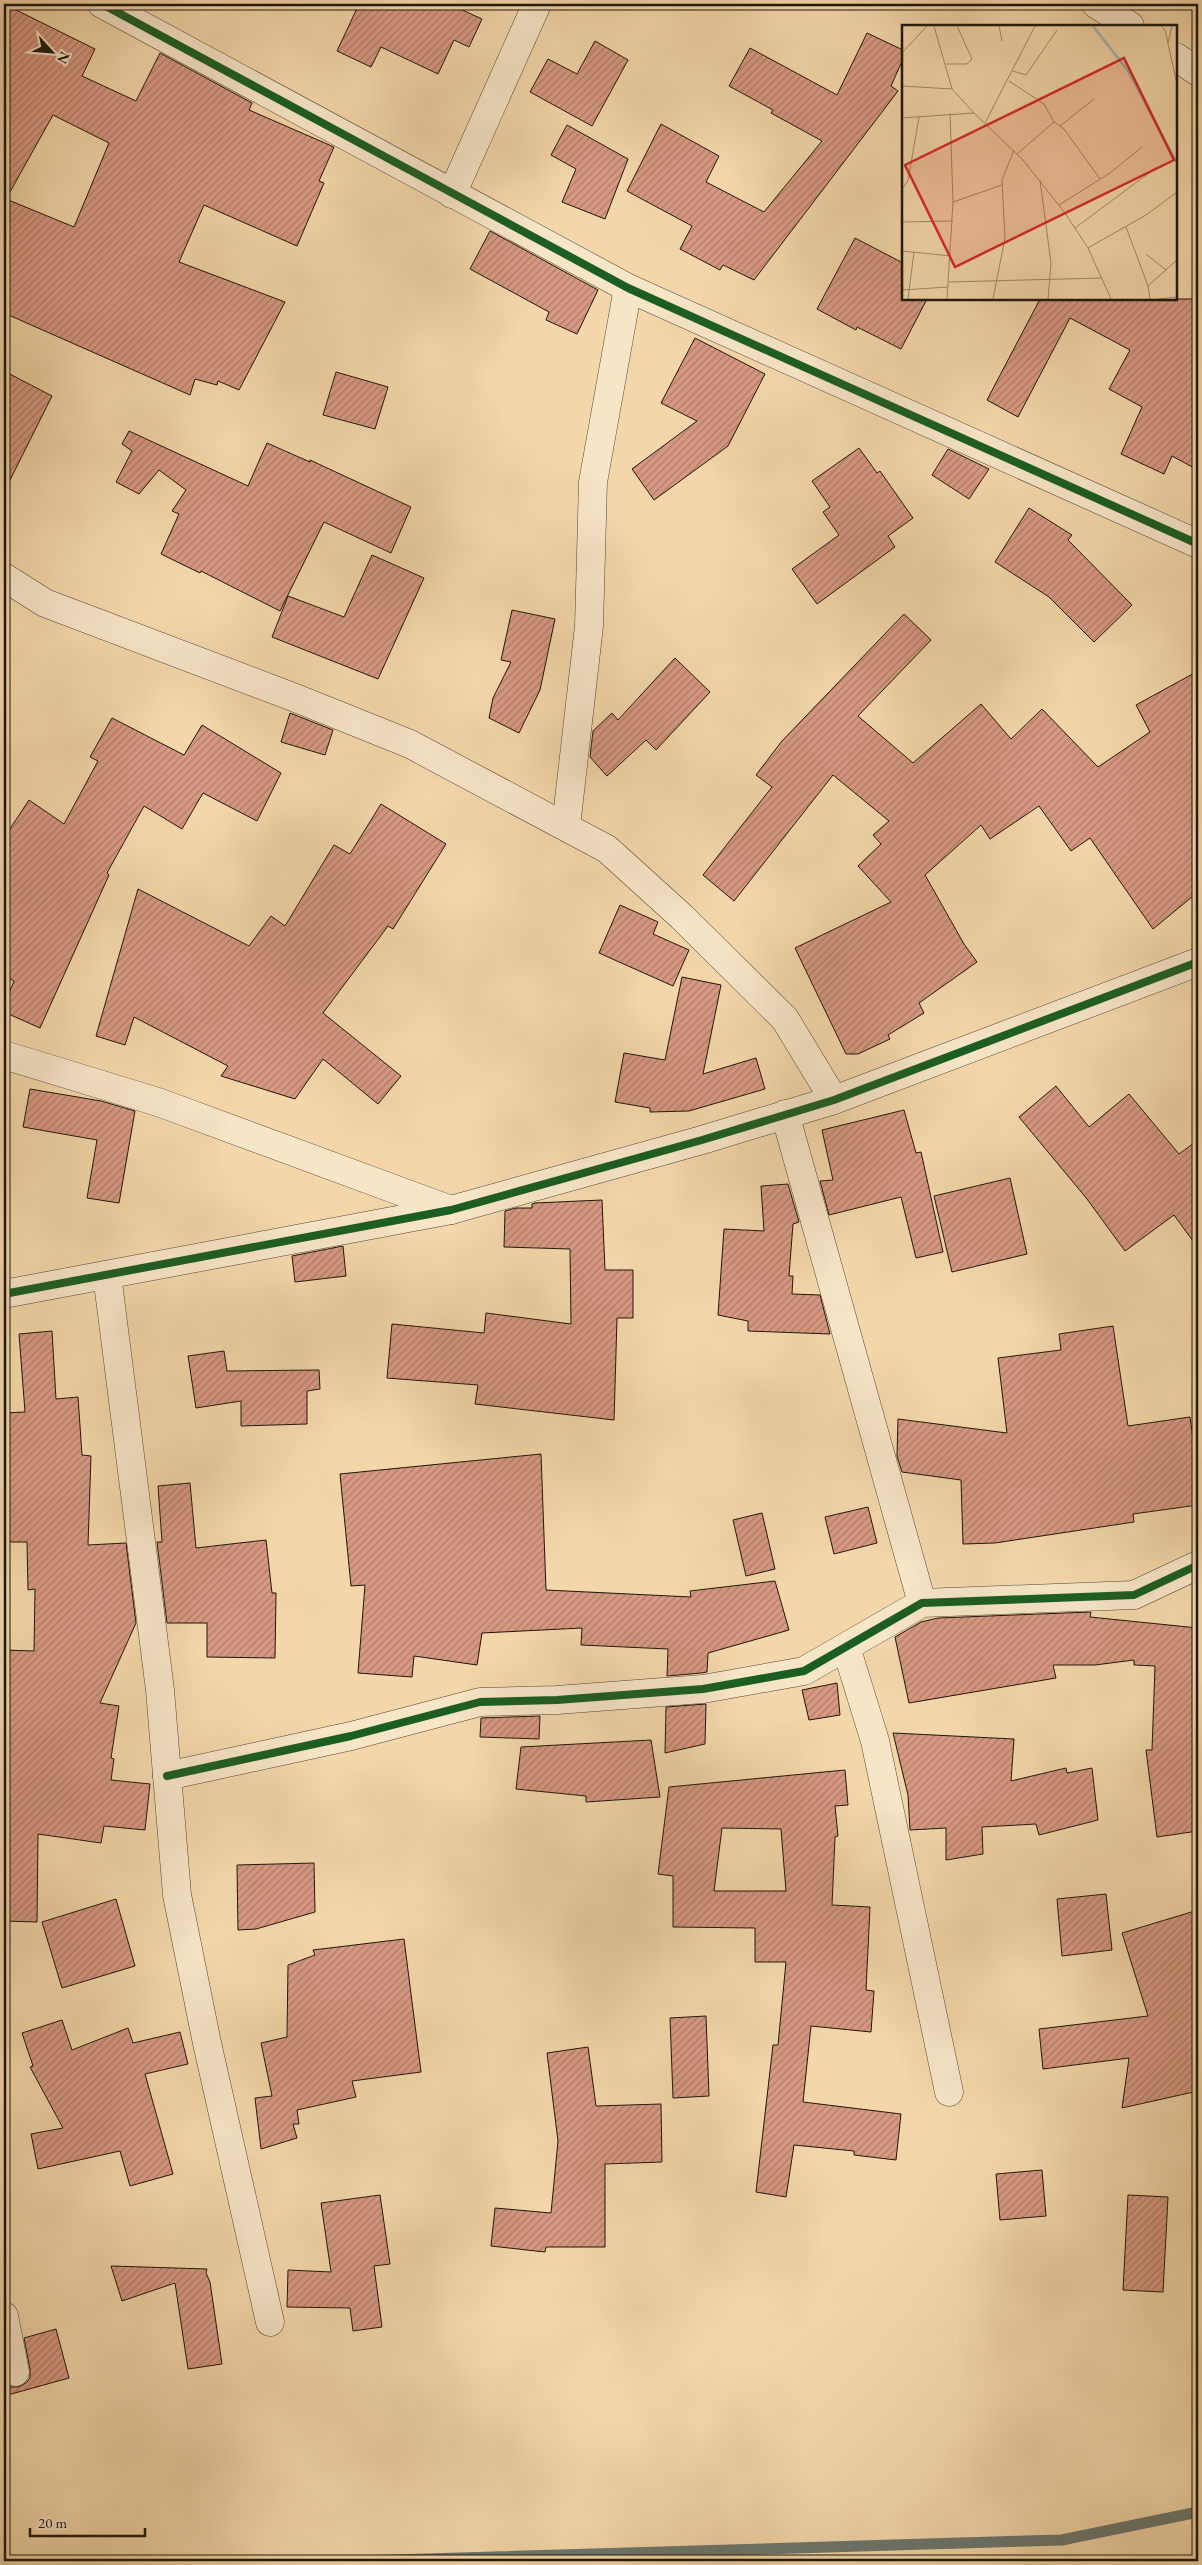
<svg xmlns="http://www.w3.org/2000/svg" width="1202" height="2565" viewBox="0 0 1202 2565" font-family="'EB Garamond',serif">
<style>
.lines{fill:none;stroke-linecap:round;stroke-linejoin:round}
.stream{stroke:#6a776f;stroke-width:11}
.building{fill:url(#building-hatch);stroke:#1e160b;fill-rule:evenodd}
.street-casing{stroke:#534633;stroke-width:29}
.street{stroke:#f7e5c8;stroke-width:28}
.cycleway-casing{stroke:#f7e5c8;stroke-width:11}
.cycleway{stroke:#1b5e20;stroke-width:8}
.inset-river{fill:none;stroke:#9db8b1;stroke-width:2.5}
.inset-road{fill:none;stroke:#9e8a6a;stroke-width:1}
.view{fill:#d62828;fill-opacity:0.15;stroke:#d62828;stroke-width:2.5}
.inset-edge{fill:none;stroke:#1e160b;stroke-width:2.5}
</style>
<defs>
<pattern id="building-hatch" width="6" height="6" patternUnits="userSpaceOnUse" patternTransform="scale(1.25)"><rect width="6" height="6" fill="#d89983"/><path d="M-1 1l2-2M0 6l6-6M5 7l2-2" fill="none" stroke="#af7c69"/></pattern>
</defs>
<rect width="100%" height="100%" fill="#f3d7aa"/>
<filter id="stains"><feTurbulence type="fractalNoise" baseFrequency=".004" numOctaves="4"/><feColorMatrix values="0 0 0 0 .2 0 0 0 0 .09 0 0 0 0 .02 0 0 0 .5 -.17"/></filter>
<radialGradient id="worn" r=".72"><stop offset=".6" stop-color="#630" stop-opacity="0"/><stop offset="1" stop-color="#630" stop-opacity=".3"/></radialGradient>
<g class="lines">
<polyline class="stream" points="358,2561 1062,2540 1198,2512"/>
</g>
<g class="building">
<path d="M4,4l91,45 -13,27 54,25 24,-48 92,50 -3,7 85,37 -15,34 5,2 -27,63 -93,-41 -25,57 106,40 -46,88 -21,-9 -1,4 -22,-6 -5,16 -186,-82zM53,115l56,28 -35,84 -68,-28z"/>
<polygon points="359,4 449,4 482,19 469,47 454,40 438,74 381,47 371,67 337,51"/>
<polygon points="867,33 903,50 903,59 891,86 898,91 754,280 723,265 720,270 680,249 692,226 627,191 661,124 719,156 706,182 764,212 822,141 771,113 773,110 729,86 750,48 837,95"/>
<polygon points="595,41 628,60 592,126 530,92 548,59 577,74"/>
<polygon points="567,125 628,159 605,219 562,202 576,169 551,155"/>
<polygon points="490,231 598,290 577,334 546,320 549,312 470,269"/>
<polygon points="855,238 903,263 903,299 927,299 901,349 857,327 856,330 817,309"/>
<polygon points="1035,299 1198,299 1198,470 1172,456 1164,474 1121,454 1142,407 1109,389 1130,350 1070,318 1018,417 987,400 1039,301"/>
<polygon points="695,338 765,374 728,446 654,500 632,469 697,421 661,403"/>
<polygon points="4,371 52,396 4,492"/>
<polygon points="336,372 388,387 375,429 323,415"/>
<polygon points="129,431 248,486 267,443 310,462 310,460 411,507 391,553 324,522 280,611 201,571 200,573 161,554 179,514 172,511 186,490 159,470 139,494 116,482 132,451 122,444"/>
<polygon points="859,448 877,473 880,471 913,518 888,536 895,547 817,604 792,569 839,535 823,512 830,507 812,481"/>
<polygon points="948,449 989,469 969,499 932,475"/>
<polygon points="1029,508 1072,535 1068,540 1132,605 1094,642 1049,597 995,562"/>
<polygon points="372,555 424,578 378,679 272,637 288,596 344,617"/>
<polygon points="512,610 555,619 540,690 519,733 489,718 493,698 511,662 501,660"/>
<polygon points="904,614 931,640 858,716 913,763 981,704 1011,739 1042,709 1098,767 1150,732 1136,705 1198,671 1198,892 1153,929 1090,838 1071,851 1039,806 990,839 981,825 925,875 964,944 977,962 919,1003 924,1013 888,1035 890,1039 858,1054 846,1054 795,948 891,902 858,866 881,844 873,835 889,821 833,775 734,901 703,875 772,787 756,775 782,741"/>
<polygon points="675,658 710,692 656,750 646,740 607,776 590,757 593,731 612,713 618,720"/>
<polygon points="290,713 333,730 325,755 281,742"/>
<polygon points="112,718 184,755 202,725 281,773 257,821 203,793 182,829 144,806 107,873 109,875 40,1028 4,1012 4,1005 14,981 4,976 4,838 29,800 64,824 98,761 90,757"/>
<polygon points="381,804 446,844 393,929 388,926 323,1013 401,1076 378,1104 323,1059 295,1099 221,1076 228,1066 134,1017 125,1045 96,1036 138,889 249,946 271,916 285,926 334,845 350,854"/>
<polygon points="620,905 658,922 653,934 689,950 673,986 599,953"/>
<polygon points="682,977 721,985 703,1074 756,1058 765,1089 689,1111 650,1112 650,1108 615,1102 624,1053 665,1060"/>
<polygon points="1056,1086 1089,1127 1129,1094 1179,1154 1198,1140 1198,1248 1174,1215 1125,1251 1087,1199 1019,1117"/>
<polygon points="30,1089 101,1101 135,1111 119,1203 87,1198 97,1140 23,1127"/>
<polygon points="904,1110 916,1153 921,1152 943,1252 916,1258 901,1197 829,1215 820,1181 833,1180 822,1130"/>
<polygon points="1010,1178 1027,1254 952,1272 934,1196"/>
<polygon points="788,1184 799,1222 793,1224 789,1276 793,1276 792,1294 820,1295 830,1334 748,1331 748,1321 718,1315 724,1229 764,1231 761,1186"/>
<polygon points="602,1200 605,1270 633,1270 633,1318 617,1318 614,1420 475,1404 478,1385 387,1378 392,1324 484,1333 486,1313 571,1324 570,1249 504,1247 505,1211 516,1208 532,1208 532,1204 535,1203"/>
<polygon points="343,1246 346,1276 295,1282 292,1256"/>
<polygon points="1113,1326 1128,1426 1190,1417 1198,1474 1198,1505 1133,1514 1134,1522 995,1543 963,1544 961,1480 902,1472 897,1456 898,1419 1007,1433 998,1358 1061,1350 1059,1334"/>
<polygon points="52,1331 56,1399 78,1397 82,1455 91,1456 88,1545 126,1543 136,1623 100,1703 119,1706 111,1758 114,1759 111,1780 150,1784 145,1830 104,1826 101,1843 38,1834 37,1922 4,1921 4,1650 34,1651 35,1589 28,1590 27,1542 4,1542 4,1413 25,1412 19,1334"/>
<polygon points="224,1351 227,1371 319,1370 320,1389 307,1391 307,1424 241,1426 241,1401 196,1408 188,1356"/>
<polygon points="541,1454 546,1590 691,1597 690,1591 775,1581 789,1630 708,1653 707,1672 701,1673 667,1676 668,1649 581,1645 582,1628 482,1633 477,1665 414,1656 412,1677 358,1673 365,1585 351,1586 340,1474"/>
<polygon points="190,1483 196,1548 266,1540 272,1593 276,1593 275,1658 207,1657 207,1623 167,1623 157,1542 162,1542 158,1486"/>
<polygon points="868,1507 877,1543 834,1554 825,1517"/>
<polygon points="762,1513 775,1569 746,1576 733,1520"/>
<polygon points="1091,1612 1090,1617 1198,1628 1198,1831 1157,1837 1146,1750 1152,1750 1155,1666 1134,1665 1134,1660 1095,1665 1053,1665 1056,1678 909,1703 895,1637 921,1622 938,1618"/>
<polygon points="837,1683 840,1715 809,1720 802,1690"/>
<polygon points="706,1704 705,1744 665,1753 666,1707"/>
<polygon points="540,1716 539,1739 480,1737 481,1718"/>
<polygon points="893,1733 1014,1739 1011,1781 1066,1768 1067,1773 1092,1768 1098,1820 1039,1835 1036,1824 982,1827 983,1854 946,1860 946,1828 910,1830 908,1795"/>
<polygon points="651,1740 660,1797 586,1802 586,1796 516,1789 521,1747"/>
<path d="M845,1770l3,35 -13,1 3,30 -3,1 -3,68 38,2 -4,83 8,1 -3,41 -60,-6 -8,76 98,12 -5,46 -42,-5v-4l-60,-6 -8,52 -30,-5 17,-147h5l8,-83h-31v-34l-82,-1v-51l-15,-2 11,-87zM722,1828l59,1 5,62h-72z"/>
<polygon points="314,1863 315,1912 256,1929 238,1930 237,1865"/>
<polygon points="1106,1894 1112,1950 1062,1956 1057,1899"/>
<polygon points="116,1899 135,1966 62,1988 42,1922"/>
<polygon points="1198,1910 1198,2091 1122,2108 1129,2058 1043,2069 1039,2029 1148,2016 1122,1933"/>
<polygon points="404,1939 421,2072 352,2081 356,2097 297,2110 299,2124 293,2124 297,2138 261,2149 255,2098 272,2096 261,2043 287,2037 288,1965 315,1955 313,1950"/>
<polygon points="706,2016 709,2096 673,2098 670,2018"/>
<polygon points="62,2020 72,2050 128,2028 133,2043 180,2032 188,2064 145,2074 173,2174 130,2186 120,2151 38,2169 31,2134 63,2128 30,2067 33,2066 22,2033"/>
<polygon points="588,2047 596,2106 661,2104 662,2162 605,2164 605,2247 546,2247 545,2252 491,2246 495,2208 551,2213 558,2141 547,2053"/>
<polygon points="1042,2170 1046,2216 1000,2220 996,2174"/>
<polygon points="380,2195 390,2264 374,2266 382,2327 353,2331 350,2308 287,2307 288,2270 331,2272 321,2203"/>
<polygon points="1128,2195 1168,2197 1163,2292 1123,2290"/>
<polygon points="111,2266 207,2269 206,2273 210,2282 222,2364 188,2369 175,2283 122,2301"/>
<polygon points="56,2329 69,2378 4,2396 4,2383 10,2387 18,2387 26,2383 30,2378 30,2369 24,2338"/>
</g>
<g class="lines">
<g class="street-casing">
<g id="street">
<polyline points="102,4 628,288 1198,544"/>
<polyline points="1096,4 1130,26"/>
<polyline points="1176,57 1198,72"/>
<polyline points="452,194 537,4"/>
<polyline points="4,577 45,603 293,697 410,744 607,849 682,917 785,1019 834,1100"/>
<polyline points="566,826 589,626 593,482 628,288"/>
<polyline points="4,1055 158,1102 451,1210"/>
<polyline points="785,1114 922,1603"/>
<polyline points="107,1275 160,1690 177,1895 207,2043 270,2322"/>
<polyline points="4,1294 451,1210 702,1140 834,1100 1198,962"/>
<polyline points="846,1647 875,1741 949,2092"/>
<polyline points="167,1776 351,1736 480,1702 557,1700 703,1689 804,1671 922,1603 1134,1595 1198,1565"/>
<polyline points="4,2316 15,2372"/>
</g>
</g>
<use href="#street" class="street"/>
<g class="cycleway-casing">
<g id="cycleway">
<polyline points="102,4 628,288 1198,544"/>
<polyline points="4,1294 451,1210 702,1140 834,1100 1198,962"/>
<polyline points="167,1776 351,1736 480,1702 557,1700 703,1689 804,1671 922,1603 1134,1595 1198,1565"/>
</g>
</g>
<use href="#cycleway" class="cycleway"/>
</g>
<g transform="translate(902 25)">
<rect width="275" height="275" fill="#f3d7aa"/>
<path class="inset-river" d="M191,1l35,45 49,92"/>
<path class="inset-road" d="M32,1l18,63M97,1l3,15M259,1l4,4 12,54M266,18l4,-17M0,28l25,-27M44,39h21l5,-5 -15,-33M111,46l13,4 31,-45M107,56l35,23 10,18 10,7 36,50M0,61l50,3 22,24M0,93l72,-5 49,47 42,53 23,35 23,51M83,98l50,-97M158,101l34,-27M115,129l37,-32M138,155l11,83 -3,36M0,164l6,-8 11,-64M51,177l49,-17M157,180l51,-32 32,-26M0,197l51,-1M224,202l22,59 2,13M173,203l82,-61M186,223l58,-33 31,-23M0,226l49,5M244,229l20,16M47,257l153,-4M246,261l29,-26M0,265l46,-3M6,274l6,-47M45,274l6,-97 -3,-89M91,274l12,-61 -3,-58 12,-30M256,274l19,-2"/>
<path class="view" d="M222,33l50,102 -219,107 -50,-102z"/>
<rect width="275" height="275" class="inset-edge"/>
</g>
<rect width="1202" height="2565" fill="none" stroke="#f3d7aa" stroke-width="20"/>
<rect x="5" y="5" width="1192" height="2555" fill="none" stroke="#1e160b" stroke-width="2.5"/>
<rect x="10" y="10" width="1182" height="2545" fill="none" stroke="#1e160b"/>
<g transform="translate(52 52) rotate(116)" stroke="#f7e5c8" stroke-width="4" paint-order="stroke">
<path d="M0-4L9 19L0 12L-9 19Z" fill="#1e160b"/>
<text y="-8" font-size="14" font-weight="bold" text-anchor="middle" fill="#1e160b">N</text>
</g>
<path d="M30 2528v8h115v-8" fill="none" stroke="#1e160b" stroke-width="2.5"/>
<text x="38" y="2528" font-size="15" fill="#1e160b" stroke="#f7e5c8" stroke-width="4" paint-order="stroke">20 m</text>
<rect width="100%" height="100%" filter="url(#stains)"/>
<rect width="100%" height="100%" fill="url(#worn)"/>
</svg>
